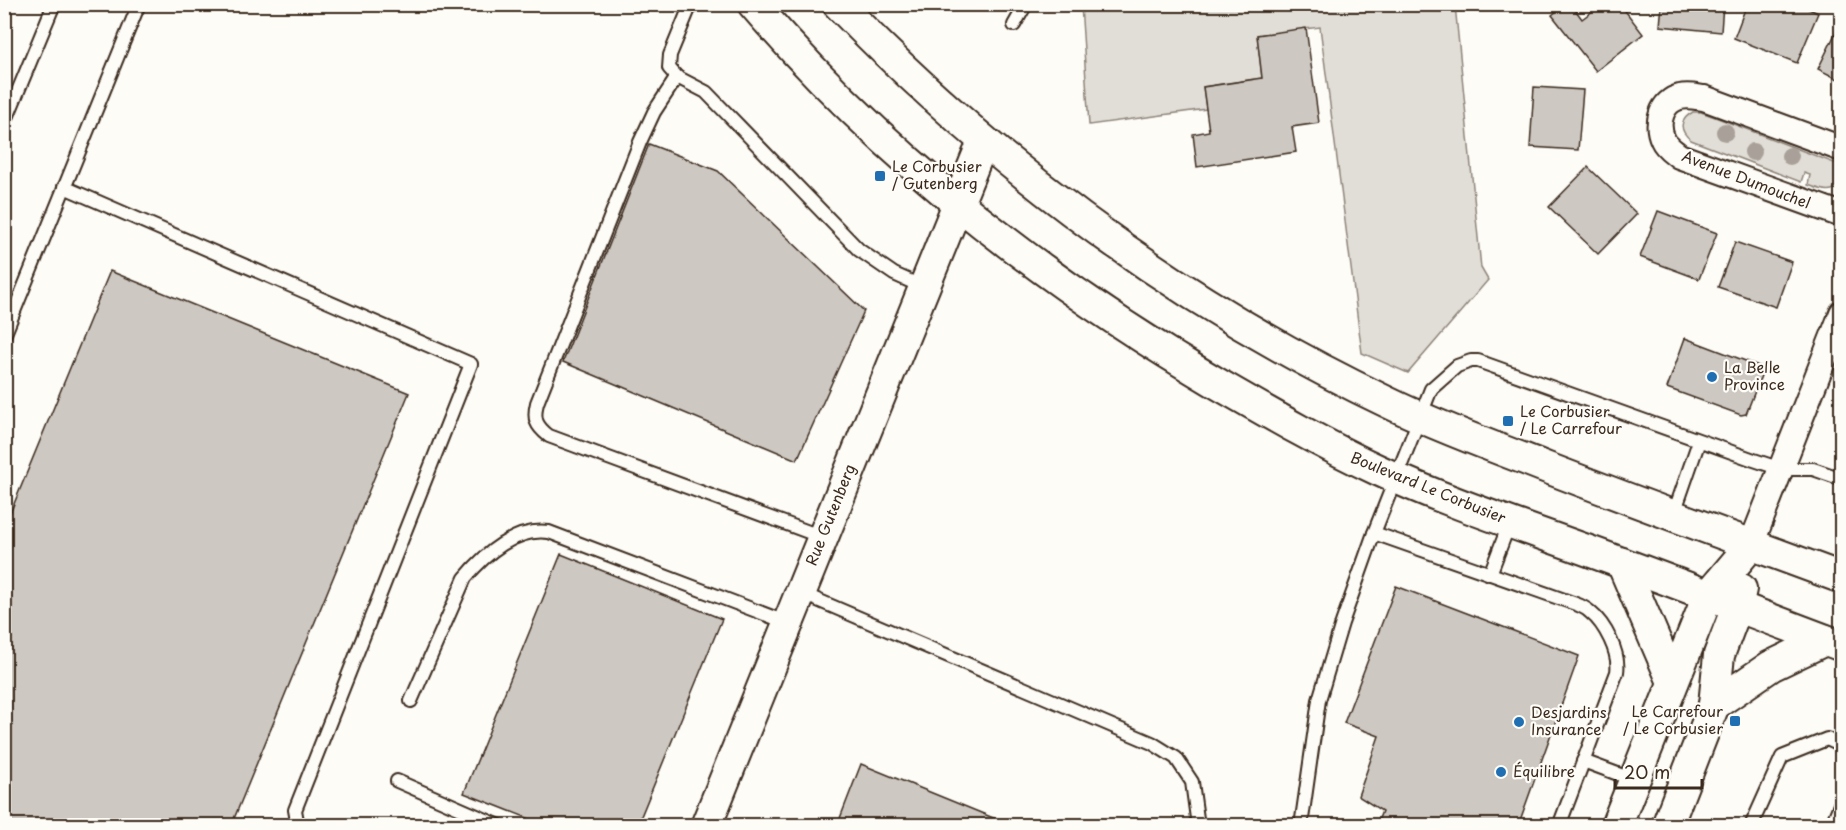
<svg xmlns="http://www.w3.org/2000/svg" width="1846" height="830" viewBox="0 0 1846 830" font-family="'Playpen Sans',sans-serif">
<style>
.green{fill:#e1ded7;stroke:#8e847a;stroke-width:1.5}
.building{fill:#cdc8c2;stroke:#3b2a1e;stroke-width:1.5}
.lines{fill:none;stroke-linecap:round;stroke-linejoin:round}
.service-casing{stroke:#3b2a1e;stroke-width:16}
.minor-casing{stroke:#3b2a1e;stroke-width:28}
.tertiary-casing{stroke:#3b2a1e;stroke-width:34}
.service{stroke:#fdfcf7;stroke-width:12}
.minor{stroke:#fdfcf7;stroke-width:24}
.tertiary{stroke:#fdfcf7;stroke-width:30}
.tree{fill:#a9a199}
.poi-dot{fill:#1f6fb2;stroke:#fdfcf7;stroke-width:2}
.labels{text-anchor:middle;stroke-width:4.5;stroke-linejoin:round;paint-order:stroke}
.poi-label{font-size:15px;fill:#3b2a1e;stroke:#fdfcf7;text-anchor:start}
.street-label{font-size:15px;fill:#3b2a1e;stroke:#fdfcf7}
</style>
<rect width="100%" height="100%" fill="#fdfcf7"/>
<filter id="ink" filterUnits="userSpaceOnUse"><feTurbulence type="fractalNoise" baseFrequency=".0167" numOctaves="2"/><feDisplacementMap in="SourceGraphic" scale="12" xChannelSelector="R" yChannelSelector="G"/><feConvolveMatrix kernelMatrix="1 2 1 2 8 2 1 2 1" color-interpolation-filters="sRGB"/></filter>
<g filter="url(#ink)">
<g class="green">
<polygon points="1081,5 1455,5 1481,268 1488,280 1408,373 1362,353 1320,27 1257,35 1262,78 1203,87 1206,109 1089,125"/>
<path d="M1693,112h8l14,5 122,47 4,6v13c-9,13 -21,6 -33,2l2,-10 -6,-2 -3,9 -110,-42c-13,-10 -11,-21 2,-28z"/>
</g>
<g class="building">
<polygon points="1565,4 1571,4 1582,19 1602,4 1620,4 1643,34 1596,71 1552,15"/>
<polygon points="1662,4 1723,4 1721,32 1660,26"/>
<polygon points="1747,4 1798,4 1818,13 1797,63 1734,38"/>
<polygon points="1306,28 1319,123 1292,127 1296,152 1197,167 1193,134 1209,131 1203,87 1262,78 1257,35"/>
<polygon points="1838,28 1842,30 1842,81 1818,69"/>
<polygon points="1534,87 1583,90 1578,150 1530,147"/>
<polygon points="649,144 718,171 864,311 797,460 563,362"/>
<polygon points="1588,167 1637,214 1598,254 1549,207"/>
<polygon points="1658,211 1717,233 1699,279 1640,257"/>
<polygon points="1735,242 1792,262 1776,307 1718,287"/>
<polygon points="110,271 409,393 231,826 4,826 4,528"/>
<polygon points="1685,338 1764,368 1746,414 1741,415 1667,388"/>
<polygon points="561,554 722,619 637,826 548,826 464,793"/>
<polygon points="1396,586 1579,656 1518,826 1376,826 1382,811 1358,796 1379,736 1344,723"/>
<polygon points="861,764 1013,826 837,826"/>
</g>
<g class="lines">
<g class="service-casing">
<g id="service">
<polyline points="691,4 670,55 669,68 677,77 706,92 859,250 894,274 923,287"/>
<polyline points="1014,25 1026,4"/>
<path d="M677,77l-23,35 -14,30 -103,261c-4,16 -1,23 12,33l273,101"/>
<polyline points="4,125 54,4"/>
<polyline points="64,187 471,364 295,810 298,826"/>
<polyline points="4,336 139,4"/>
<polyline points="1673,516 1699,441"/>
<path d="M1374,533l199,70c6,2 12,4 17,9 15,12 30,41 27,60l-58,154"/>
<polyline points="1490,574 1510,522"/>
<polyline points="801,593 1152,743 1176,758 1192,782 1198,826"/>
<path d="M411,701l54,-123c20,-24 51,-51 84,-46l239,91"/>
<polyline points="1583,761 1634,780"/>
<polyline points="397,781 500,826"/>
<polyline points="1301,826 1319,700 1342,623 1374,533 1431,389 1457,366 1471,361 1478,361 1754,460 1781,469 1813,469 1842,479"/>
<polyline points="1751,826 1782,757 1827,739 1842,746"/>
<polyline points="1831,826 1842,800"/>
</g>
</g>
<g class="minor-casing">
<g id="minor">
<path d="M1842,149l-138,-51c-8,-1 -16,-3 -24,-1 -18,4 -25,26 -17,43 3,7 10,11 16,16l163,59"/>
<polyline points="1751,545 1842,313"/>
</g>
</g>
<g class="tertiary-casing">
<g id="tertiary">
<path d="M753,4c132,154 293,279 467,381 52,30 104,60 158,85 78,36 161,62 241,92 74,27 148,56 223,84"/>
<path d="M838,4c159,164 343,300 549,398 51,25 105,44 158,65 98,38 197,74 297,111"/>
<polyline points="1622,563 1673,682"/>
<polyline points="1714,705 1771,666 1825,640"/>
<polyline points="706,826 983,142"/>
<polyline points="1616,826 1708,596 1751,545"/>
<polyline points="1667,826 1714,705 1719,655 1737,607 1741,589"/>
</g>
</g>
<use href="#service" class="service"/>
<use href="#minor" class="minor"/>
<use href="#tertiary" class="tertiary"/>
</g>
<g class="tree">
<circle cx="1725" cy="132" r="9"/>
<circle cx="1753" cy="152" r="9"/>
<circle cx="1790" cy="156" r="9"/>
</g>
</g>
<g class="poi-dot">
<rect x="874" y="170" width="12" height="12" rx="3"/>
<circle cx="1712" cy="377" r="6"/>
<rect x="1502" y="415" width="12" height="12" rx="3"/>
<rect x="1729" y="715" width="12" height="12" rx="3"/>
<circle cx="1519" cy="722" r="6"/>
<circle cx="1501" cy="772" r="6"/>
</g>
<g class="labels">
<g class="poi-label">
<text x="892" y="172">Le Corbusier<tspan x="892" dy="17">/ Gutenberg</tspan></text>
<text x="1724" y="373">La Belle<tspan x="1724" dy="17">Province</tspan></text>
<text x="1520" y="417">Le Corbusier<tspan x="1520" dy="17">/ Le Carrefour</tspan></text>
<text x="1723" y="717" text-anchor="end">Le Carrefour<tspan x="1723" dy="17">/ Le Corbusier</tspan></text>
<text x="1531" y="718">Desjardins<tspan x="1531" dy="17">Insurance</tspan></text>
<text x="1513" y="777">Équilibre</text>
</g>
<g class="street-label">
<text transform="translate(1746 180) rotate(21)" y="5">Avenue Dumouchel</text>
<text transform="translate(1428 488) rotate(22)" y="5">Boulevard Le Corbusier</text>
<text transform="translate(831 515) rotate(-68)" y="5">Rue Gutenberg</text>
</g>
</g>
<rect width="1846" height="830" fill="none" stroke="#fdfcf7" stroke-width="24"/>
<rect x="12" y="12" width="1822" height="806" fill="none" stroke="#3b2a1e" stroke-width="2" filter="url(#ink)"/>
<path d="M1615 779v9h87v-9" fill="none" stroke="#3b2a1e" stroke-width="3"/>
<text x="1624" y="779" font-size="18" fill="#3b2a1e" stroke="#fdfcf7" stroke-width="4.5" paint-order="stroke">20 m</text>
</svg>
